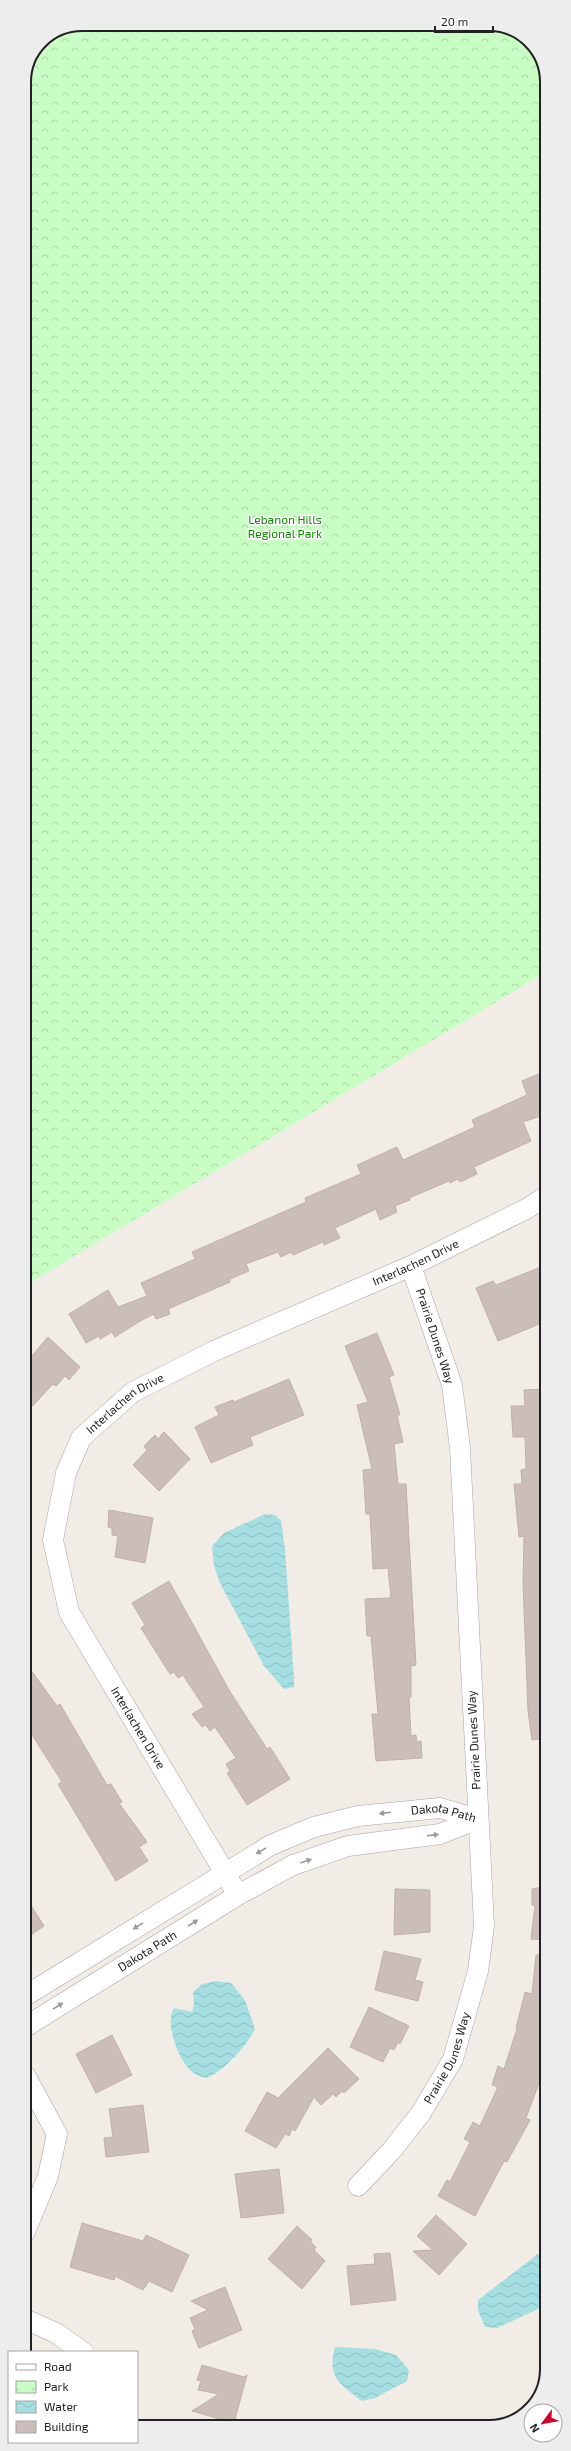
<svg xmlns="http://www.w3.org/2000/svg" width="571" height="2451" viewBox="0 0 571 2451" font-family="'Exo 2',sans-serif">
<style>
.park{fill:url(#park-crowns)}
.water{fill:url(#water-waves)}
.building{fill:#cabdba;stroke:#c4afa8}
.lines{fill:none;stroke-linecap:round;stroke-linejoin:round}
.street-casing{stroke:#a5a5a5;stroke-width:21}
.street{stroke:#fff;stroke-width:20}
.oneway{fill:#9b9b9b}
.labels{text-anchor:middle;stroke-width:3;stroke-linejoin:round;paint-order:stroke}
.park-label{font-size:12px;fill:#118905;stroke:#fff}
.street-label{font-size:12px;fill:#212121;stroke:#fff}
.rim{fill:none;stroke:#212121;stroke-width:2}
</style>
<defs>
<pattern id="park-crowns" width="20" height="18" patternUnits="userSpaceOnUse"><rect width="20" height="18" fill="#c8fdc3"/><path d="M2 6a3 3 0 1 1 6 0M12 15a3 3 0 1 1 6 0" fill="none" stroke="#acd9a7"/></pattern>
<pattern id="water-waves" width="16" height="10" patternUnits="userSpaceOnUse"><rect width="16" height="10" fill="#a5dfe2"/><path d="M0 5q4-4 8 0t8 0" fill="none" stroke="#8ebfc2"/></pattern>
</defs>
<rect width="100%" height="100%" fill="#f2ece7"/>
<polygon class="park" points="82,24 496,24 527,39 546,71 546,972 25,1286 24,82 41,41"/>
<g class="water">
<polygon points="265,1514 275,1515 281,1521 285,1549 294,1678 294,1687 284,1689 264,1666 220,1583 214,1566 212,1546 224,1533"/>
<path d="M216,1981l15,2 14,17 10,29c-10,19 -29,40 -48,49 -4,-1 -9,-2 -12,-4 -16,-10 -31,-51 -21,-66l18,4 2,-7 -1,-13 9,-8z"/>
<polygon points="547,2247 547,2305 497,2328 485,2327 478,2311 478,2300"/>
<path d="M335,2347l40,2 21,6 13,15 -2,11 -32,17 -13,3c-23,-17 -35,-24 -27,-54z"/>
</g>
<g class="building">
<polygon points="546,1071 546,1114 523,1122 531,1141 474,1167 477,1174 460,1182 458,1179 450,1183 449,1181 409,1198 410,1200 395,1206 397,1212 380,1220 376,1209 335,1228 340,1238 324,1245 323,1242 293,1255 291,1252 281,1257 278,1252 246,1264 249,1271 230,1279 230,1282 168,1309 170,1314 156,1319 154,1314 140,1321 115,1337 112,1332 100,1339 99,1336 86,1343 69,1314 108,1290 118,1307 147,1296 141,1283 195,1259 192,1252 306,1202 305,1198 361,1174 357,1165 397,1147 403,1160 475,1127 472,1120 527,1095 522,1081"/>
<polygon points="546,1265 547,1321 498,1341 476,1288 493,1281 496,1285"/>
<polygon points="377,1333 394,1375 389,1377 400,1415 397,1415 403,1442 394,1444 398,1484 406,1484 416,1665 411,1666 411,1697 409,1697 411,1736 416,1735 417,1742 421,1741 422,1758 376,1761 372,1714 378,1714 371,1636 367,1636 365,1599 391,1598 388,1568 373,1569 370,1514 366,1514 363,1470 372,1469 357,1405 368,1402 345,1346"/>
<polygon points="48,1337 80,1367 69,1380 65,1376 56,1386 53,1384 25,1414 25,1364"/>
<polygon points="289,1379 304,1415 250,1437 253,1445 211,1463 195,1427 219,1415 215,1407 233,1400 234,1402"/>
<polygon points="547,1389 547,1738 532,1740 528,1711 523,1583 524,1536 519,1537 514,1484 522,1484 521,1470 526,1469 525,1437 513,1437 511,1406 525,1406 524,1390"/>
<polygon points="164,1432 190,1459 159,1491 133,1465 147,1450 144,1446 155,1435 158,1439"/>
<polygon points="109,1510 153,1518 145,1563 115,1557 118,1536 112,1535 112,1528 108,1527"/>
<polygon points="169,1581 229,1690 267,1749 270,1747 290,1779 247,1805 227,1773 230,1771 226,1764 236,1758 215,1727 210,1731 206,1725 202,1727 192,1714 204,1707 183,1675 178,1678 174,1672 170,1674 141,1628 145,1625 132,1603"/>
<polygon points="25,1662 57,1706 60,1704 107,1785 111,1784 122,1802 119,1803 147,1842 139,1847 148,1861 116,1881 58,1784 62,1782 25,1724"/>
<polygon points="547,1886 547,1940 531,1939 535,1905 532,1905 532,1889"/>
<polygon points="395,1889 430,1890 430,1932 394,1935"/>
<polygon points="25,1896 44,1926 25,1939"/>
<polygon points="384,1951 421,1959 415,1980 423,1982 418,2001 375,1990"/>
<polygon points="536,1955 547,1955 547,2062 526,2118 530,2120 507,2162 504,2161 475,2216 438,2196 447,2180 450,2182 470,2142 464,2139 473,2122 480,2126 498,2087 492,2085 498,2066 504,2069 517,2029 516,2028 525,1992 532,1994"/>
<polygon points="369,2007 409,2026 400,2044 398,2042 394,2050 390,2048 383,2062 350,2047"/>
<polygon points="112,2035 132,2075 96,2093 76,2054"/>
<polygon points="328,2048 359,2079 344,2093 342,2091 336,2097 333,2094 321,2105 314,2097 295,2131 292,2129 289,2136 285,2134 276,2148 245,2131 267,2092 278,2098"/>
<polygon points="143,2105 149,2152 106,2157 104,2138 113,2137 109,2109"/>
<polygon points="279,2169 284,2213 241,2218 235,2174"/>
<polygon points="436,2215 467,2244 439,2275 413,2251 433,2250 417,2236"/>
<polygon points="82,2223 143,2241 146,2235 189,2255 172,2292 149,2281 143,2290 115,2276 114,2280 70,2267"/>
<polygon points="297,2226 312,2240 310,2241 316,2247 314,2250 325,2261 302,2289 268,2259"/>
<polygon points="390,2253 396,2300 351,2305 347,2266 375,2264 374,2254"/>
<polygon points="225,2287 242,2330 199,2348 192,2331 195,2329 190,2318 208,2310 191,2301"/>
<polygon points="202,2365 244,2377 247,2375 234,2423 192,2411 219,2394 198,2390 201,2381 197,2380"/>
</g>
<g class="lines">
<g class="street-casing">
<g id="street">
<path id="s1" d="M238,1895l-169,-283 -16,-72 13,-67 15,-35 52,-46 81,-41 197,-85 117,-58 18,-12"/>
<path id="s2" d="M25,1996l246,-151 43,-18 44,-11 82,-8 38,11"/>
<path id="s3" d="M25,2027l213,-132 55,-30 55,-19 92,-12 38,-15"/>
<polyline points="25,2075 57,2134 48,2176 25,2232"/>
<path id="s4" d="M358,2186l34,-36 29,-37 32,-54 25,-88 6,-45 -24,-478 -8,-63 -41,-119"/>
<polyline points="25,2319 56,2333 83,2352"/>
</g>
</g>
<use href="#street" class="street"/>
</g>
<defs><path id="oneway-solid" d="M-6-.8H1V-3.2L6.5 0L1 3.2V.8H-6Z"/></defs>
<g class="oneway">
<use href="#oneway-solid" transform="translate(385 1813) rotate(173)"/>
<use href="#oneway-solid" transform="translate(433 1835) rotate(-7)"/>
<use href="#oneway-solid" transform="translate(261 1851) rotate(149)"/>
<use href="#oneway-solid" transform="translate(306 1861) rotate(-19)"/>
<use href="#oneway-solid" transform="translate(193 1923) rotate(-32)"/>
<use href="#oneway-solid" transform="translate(138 1926) rotate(148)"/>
<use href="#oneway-solid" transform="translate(58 2006) rotate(-32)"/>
</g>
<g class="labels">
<g class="park-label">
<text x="285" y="524">Lebanon Hills<tspan x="285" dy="14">Regional Park</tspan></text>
</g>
<g class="street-label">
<text dy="4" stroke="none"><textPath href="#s1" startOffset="890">Interlachen Drive</textPath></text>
<text transform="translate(435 1336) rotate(72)" y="4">Prairie Dunes Way</text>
<text dy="4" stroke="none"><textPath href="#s1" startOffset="566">Interlachen Drive</textPath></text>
<text transform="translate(138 1728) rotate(59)" y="4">Interlachen Drive</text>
<text transform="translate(474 1740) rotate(-93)" y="4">Prairie Dunes Way</text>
<text dy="4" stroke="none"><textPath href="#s2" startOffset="467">Dakota Path</textPath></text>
<text dy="4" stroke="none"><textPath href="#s3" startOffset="144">Dakota Path</textPath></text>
<text dy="4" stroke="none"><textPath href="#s4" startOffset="158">Prairie Dunes Way</textPath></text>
</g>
</g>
<path d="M0 0H571V2451H0ZM82 31H489A51 51 0 0 1 540 82V2369A51 51 0 0 1 489 2420H82A51 51 0 0 1 31 2369V82A51 51 0 0 1 82 31Z" fill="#ededed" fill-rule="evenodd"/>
<path class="rim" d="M82 31H489A51 51 0 0 1 540 82V2369A51 51 0 0 1 489 2420H82A51 51 0 0 1 31 2369V82A51 51 0 0 1 82 31Z"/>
<rect x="8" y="2351" width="130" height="92" fill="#ffffff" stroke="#a6a6a6"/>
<rect x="16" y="2364" width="20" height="6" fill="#ffffff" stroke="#a6a6a6"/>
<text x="44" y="2371" font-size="12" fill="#212121">Road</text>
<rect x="16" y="2381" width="20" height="12" fill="url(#park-crowns)" stroke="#a6a6a6"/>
<text x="44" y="2391" font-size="12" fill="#212121">Park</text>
<rect x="16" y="2401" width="20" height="12" fill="url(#water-waves)" stroke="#a6a6a6"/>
<text x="44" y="2411" font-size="12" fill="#212121">Water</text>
<rect x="16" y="2421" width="20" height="12" fill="#cabdba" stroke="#a6a6a6"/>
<text x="44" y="2431" font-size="12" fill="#212121">Building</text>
<g transform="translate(543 2423) rotate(238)"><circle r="19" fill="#ffffff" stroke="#a6a6a6"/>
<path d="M0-3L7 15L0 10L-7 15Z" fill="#d10026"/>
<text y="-6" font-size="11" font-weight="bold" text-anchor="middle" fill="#212121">N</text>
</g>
<path d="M435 26v6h58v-6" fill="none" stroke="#212121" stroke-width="2"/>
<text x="441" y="26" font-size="12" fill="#212121" stroke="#ffffff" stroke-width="3" paint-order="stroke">20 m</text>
</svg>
